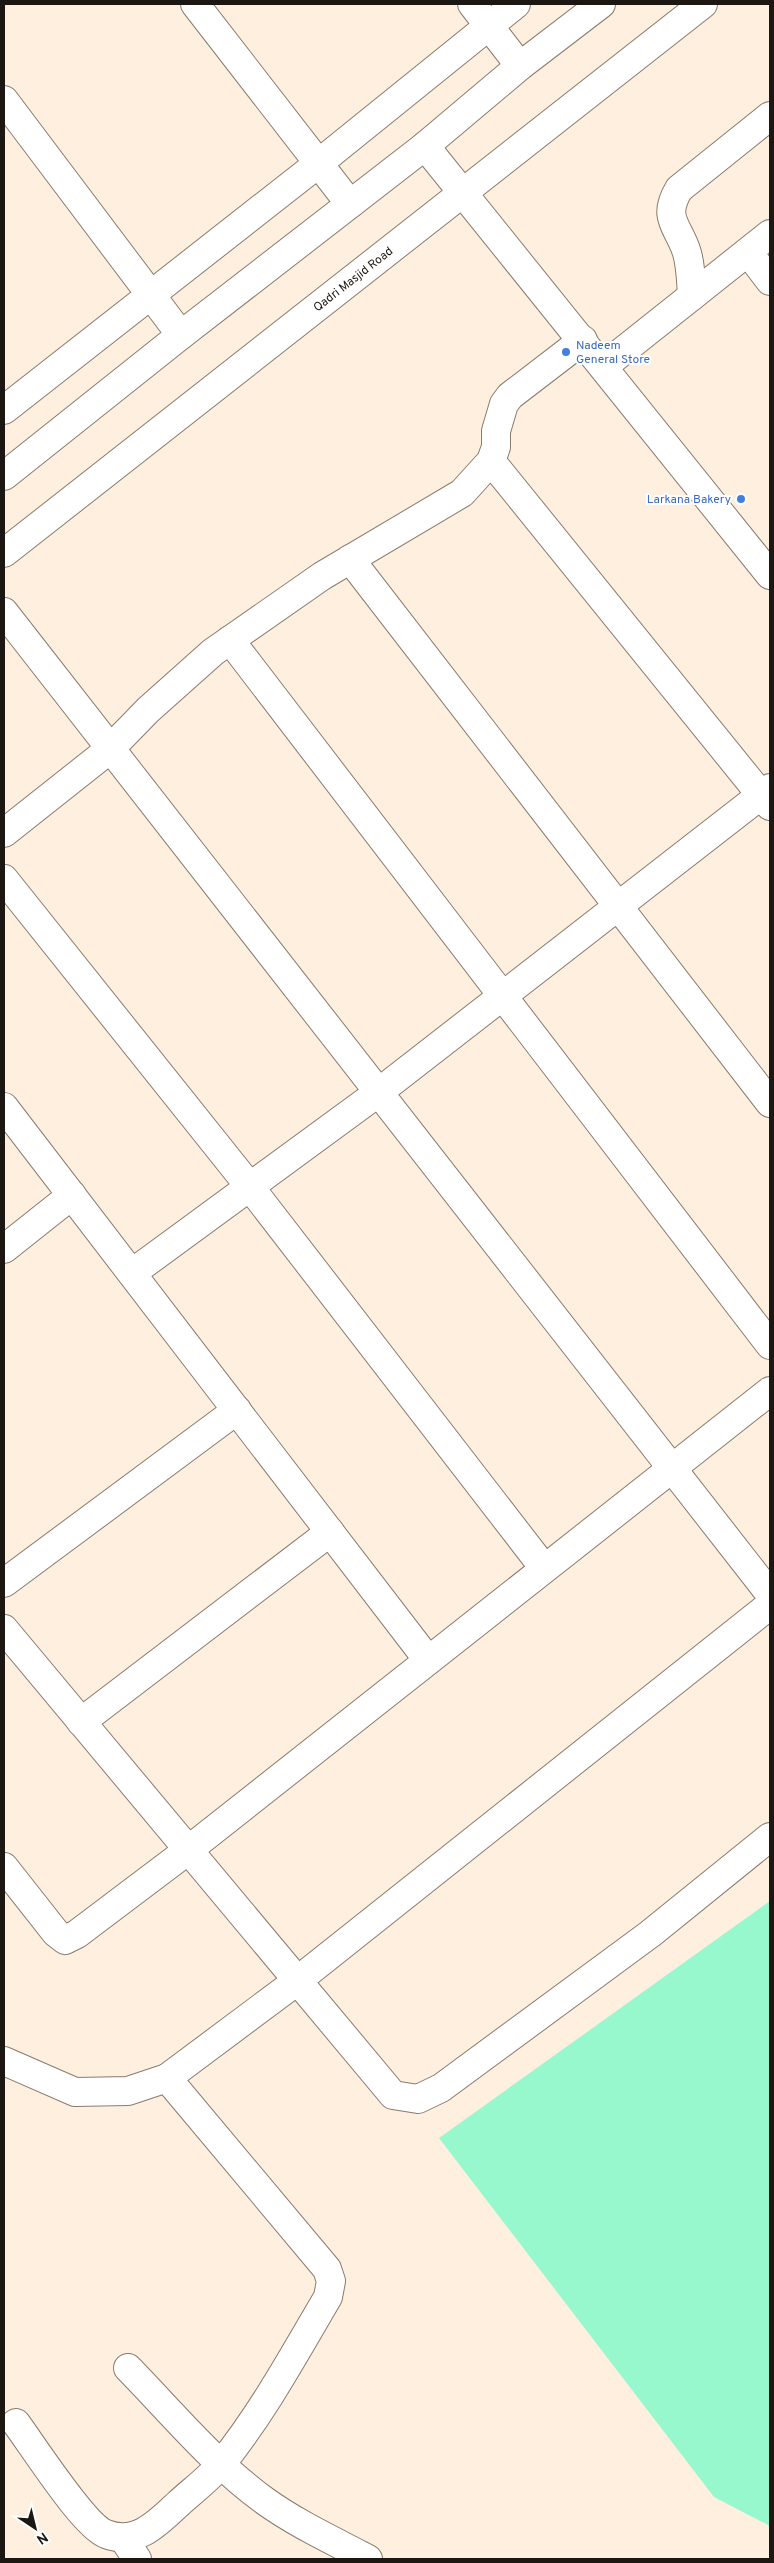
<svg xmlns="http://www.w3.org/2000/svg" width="774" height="2563" viewBox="0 0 774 2563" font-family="Overpass,sans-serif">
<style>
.green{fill:#97f8ce}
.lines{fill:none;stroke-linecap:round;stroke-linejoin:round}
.minor-casing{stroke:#897c6d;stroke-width:30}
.tertiary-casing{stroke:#897c6d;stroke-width:30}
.minor{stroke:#fff;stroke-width:28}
.tertiary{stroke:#fff;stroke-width:28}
.shop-dot{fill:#3f7fe0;stroke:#fff;stroke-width:2}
.labels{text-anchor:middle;stroke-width:4;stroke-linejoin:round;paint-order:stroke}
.street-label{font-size:12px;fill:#1c1712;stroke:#fff}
.shop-label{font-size:12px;fill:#366cbe;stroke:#fff;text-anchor:start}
</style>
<rect width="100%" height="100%" fill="#feefdf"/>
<polygon class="green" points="770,1901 770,2526 714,2497 439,2138"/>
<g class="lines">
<g class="minor-casing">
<g id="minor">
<polyline points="195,4 350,204"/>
<polyline points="472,4 520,66"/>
<polyline points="4,100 181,335"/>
<polyline points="748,252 770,281"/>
<path d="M692,296c-1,-14 -1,-29 -5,-43 -8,-27 -26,-34 -8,-64l91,-73"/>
<polyline points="604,366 770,234"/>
<polyline points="4,410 319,163 516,4"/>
<polyline points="491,461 770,806"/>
<polyline points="350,559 770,1103"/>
<polyline points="4,612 770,1594"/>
<polyline points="230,640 770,1345"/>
<polyline points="4,833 110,749 148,710 213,652 322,576 462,493 491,461 496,447 496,431 504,404 510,396 583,340"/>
<polyline points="4,879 250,1187 544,1568"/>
<polyline points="4,1107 428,1660"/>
<polyline points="4,1249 72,1195"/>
<polyline points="132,1273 379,1092 770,788"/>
<polyline points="4,1583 237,1410"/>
<polyline points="4,1629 393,2095 418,2099 441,2088 650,1934 770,1837"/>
<polyline points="81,1722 330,1532"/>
<polyline points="4,1867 56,1933 65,1940 77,1934 187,1851 770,1391"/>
<polyline points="4,2061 75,2092 128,2091 167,2078 297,1981 770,1605"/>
<path d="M128,2368c44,45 86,96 137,133 32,23 69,40 103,58"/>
<path d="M16,2423c17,23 68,103 90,111 30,12 52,-11 72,-30 14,-13 32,-26 44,-41 41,-51 73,-110 106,-166l3,-16 -4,-12 -160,-191"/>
<polyline points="123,2538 137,2559"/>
</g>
</g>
<g class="tertiary-casing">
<g id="tertiary">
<polyline points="425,146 770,575"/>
<polyline points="4,476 181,335 425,146 520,66 601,4"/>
<polyline points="4,553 703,4"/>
</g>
</g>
<use href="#minor" class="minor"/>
<use href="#tertiary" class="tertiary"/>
</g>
<g class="shop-dot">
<circle cx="566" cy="352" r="5"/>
<circle cx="741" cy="499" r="5"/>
</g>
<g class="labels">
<g class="street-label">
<text transform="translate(353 279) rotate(-38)" y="4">Qadri Masjid Road</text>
</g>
<g class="shop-label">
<text x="576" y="349">Nadeem<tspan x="576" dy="14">General Store</tspan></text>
<text x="731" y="503" text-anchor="end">Larkana Bakery</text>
</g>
</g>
<rect width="774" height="2563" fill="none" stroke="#1c1712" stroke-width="10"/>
<g transform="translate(35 2528) rotate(145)" stroke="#ffffff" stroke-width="4" paint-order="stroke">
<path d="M0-4L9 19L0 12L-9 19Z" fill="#1c1712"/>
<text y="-8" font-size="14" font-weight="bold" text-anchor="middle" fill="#1c1712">N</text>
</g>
</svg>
